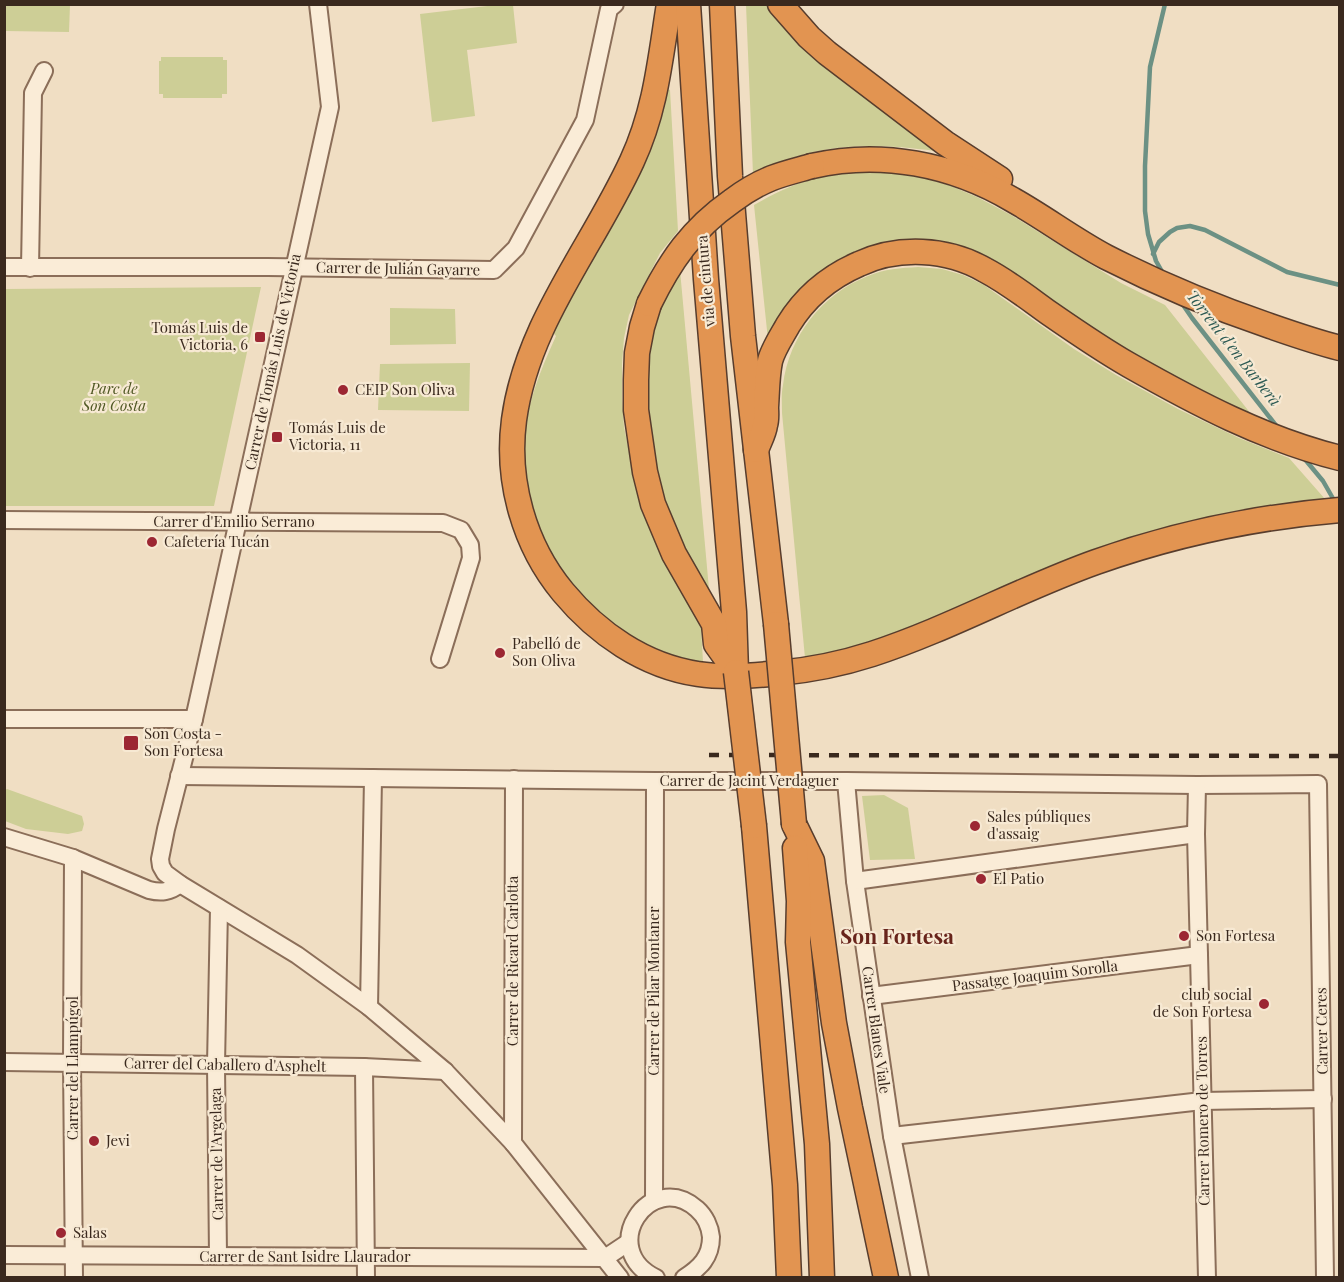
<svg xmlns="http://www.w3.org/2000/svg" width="1344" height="1282" viewBox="0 0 1344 1282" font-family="'Playfair Display',serif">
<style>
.green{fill:#cdce96}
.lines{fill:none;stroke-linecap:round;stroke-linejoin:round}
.stream{stroke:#6c9184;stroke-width:4.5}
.minor-casing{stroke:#8b6e59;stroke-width:20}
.highway-casing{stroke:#583d2d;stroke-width:27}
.minor{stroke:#faecd7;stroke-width:16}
.highway{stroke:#e29451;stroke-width:24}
.rail{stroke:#3a291e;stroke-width:4.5;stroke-dasharray:10 10;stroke-linecap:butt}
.highway-bridge-casing{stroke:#583d2d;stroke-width:27;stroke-linecap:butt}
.highway-bridge{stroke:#e29451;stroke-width:24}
.poi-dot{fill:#9c2733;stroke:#f7e9d3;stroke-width:2}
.labels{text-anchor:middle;stroke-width:4.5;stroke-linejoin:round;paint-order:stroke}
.street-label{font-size:15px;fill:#3a291e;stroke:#f7e9d3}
.poi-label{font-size:15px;fill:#3a291e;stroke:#f7e9d3;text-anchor:start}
.park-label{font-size:15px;font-style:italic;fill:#4f5723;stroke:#f7e9d3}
.water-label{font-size:16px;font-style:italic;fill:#2c5a53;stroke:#f7e9d3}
.district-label{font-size:21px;font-weight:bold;fill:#68241b;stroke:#f7e9d3}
</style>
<rect width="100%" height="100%" fill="#f0dec3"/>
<g class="green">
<polygon points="5,4 70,5 69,32 5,31"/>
<polygon points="504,4 513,5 517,43 467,50 475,116 432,122 420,14"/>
<path d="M746,5h21c24,37 60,61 95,88 24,19 48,39 73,58 -69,-9 -118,-8 -182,23z"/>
<polygon points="161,57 223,57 223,60 227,60 227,94 222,94 222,98 163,98 163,94 159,94 159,61 161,61"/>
<path d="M667,89l3,1 8,141 -18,22 -31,62 -5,23 -2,26v34l2,29 13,64 14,39 11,26 39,71 2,35c-17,-2 -34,-6 -49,-13 -13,-5 -24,-13 -35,-21 -47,-33 -80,-81 -91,-138 -3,-14 -6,-30 -5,-45 3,-39 17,-74 33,-109l-4,-4 101,-191 8,-24z"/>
<path d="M871,172l26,1 27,5 27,8 26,11 34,18 110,68 44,22 86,109 -23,-9 -79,-42 -201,-119 -19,-4 -36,3 -125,97 -14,-135c21,-12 42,-22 65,-28 17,-4 35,-4 52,-5z"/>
<path d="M918,267l24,2 21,6 21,10 90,64 42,26 62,34 61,29 50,20 36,41 -88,12 -58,13 -65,20 -52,18 -154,67 -53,19 -34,9 -16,1 -23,-245c0,-9 -1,-19 1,-28 6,-49 39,-91 85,-109 16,-7 33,-8 50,-9z"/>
<polygon points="680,270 709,589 704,591 677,541 655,476 646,397 649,348 660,307"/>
<polygon points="261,287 214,506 5,506 5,289"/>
<polygon points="390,308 455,309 456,344 390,345"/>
<polygon points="470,363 469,411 378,410 380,364"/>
<polygon points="7,789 82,816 84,824 82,831 68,834 26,829 5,821 5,790"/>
<polygon points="884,795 908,808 915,859 870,860 862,796"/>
</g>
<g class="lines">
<g class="stream">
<polyline points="1153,254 1159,242 1170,232 1177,228 1190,226 1205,230 1287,272 1340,285"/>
<polyline points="1164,275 1156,261 1148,234 1145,211 1145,166 1150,67 1165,4"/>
<polyline points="1181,302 1192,318 1278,428"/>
<polyline points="1303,457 1323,481 1335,502"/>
</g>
<g class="minor-casing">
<g id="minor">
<polyline points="318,4 330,107 194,719 166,829 160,859 161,866 165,873 180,884 297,955 369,1007 445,1071 513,1143 620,1278"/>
<polyline points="4,267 268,267 494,270 516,248 585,120 609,9 615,4"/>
<polyline points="30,268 33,93 44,71"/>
<polyline points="4,520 443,523 461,530 470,545 471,558 440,659"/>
<polyline points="4,719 194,719"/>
<polyline points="179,776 655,781 846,781 1197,785 1318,784 1325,1278"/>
<polyline points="846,781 855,881 892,1136 920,1278"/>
<polyline points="1197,785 1196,834 1207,1278"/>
<path d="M4,837l69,21 76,32c12,3 21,2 31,-6"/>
<polyline points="73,858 72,1062 74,1278"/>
<polyline points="855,881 1196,834"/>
<polyline points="871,996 1199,955"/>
<polyline points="369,1007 373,778"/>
<polyline points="4,1062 364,1067 445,1071"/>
<polyline points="364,1067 366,1278"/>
<polyline points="892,1136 1202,1101 1323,1099"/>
<polyline points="513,1143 514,779"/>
<polyline points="654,1201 655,781"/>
<polyline points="4,1255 605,1258 629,1242"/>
<polyline points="218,1256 216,1065 219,908"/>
<path d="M656,1278c-60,-29 -6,-110 41,-69 8,7 13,18 14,28 0,20 -11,31 -27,41"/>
</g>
</g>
<g class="highway-casing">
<g id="highway">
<path d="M669,4c-9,56 -13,105 -37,157 -40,87 -105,162 -118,259 -8,61 10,125 49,172 34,41 81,74 135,82 27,4 54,2 81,-1 32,-3 62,-9 93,-19 77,-25 148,-65 224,-92 79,-28 160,-45 244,-52"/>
<polyline points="688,4 706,279 734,612 736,672"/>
<polyline points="722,4 730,176 743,336 776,624"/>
<polyline points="780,4 809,37 827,53 945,143 1000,179"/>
<path d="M812,166c69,-16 140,-2 201,34 32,18 61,40 93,57 53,27 108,50 164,69 23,8 46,16 70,22"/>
<polyline points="649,304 642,327 637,353 636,380 636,410 645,472 653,504 674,554 714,624 716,644 736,672"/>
<path d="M756,450c3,-8 8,-17 9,-25 2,-6 1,-13 1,-18 1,-15 1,-31 4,-46 3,-12 12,-25 18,-36 17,-28 41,-48 71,-61 39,-18 88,-16 126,6 23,12 43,28 64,43 26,18 52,36 80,52 67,38 135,74 211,93"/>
<polyline points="794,824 812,861 834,1023 850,1108 886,1278"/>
<polyline points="754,826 785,1185 789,1278"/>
<polyline points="795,848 799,901 798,942 817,1144 822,1278"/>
</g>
</g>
<use href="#minor" class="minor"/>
<use href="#highway" class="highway"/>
<polyline class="rail" points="709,755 1340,756"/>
<g class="highway-bridge-casing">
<g id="highway-bridge">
<path d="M649,304c21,-43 43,-75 83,-103 12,-9 25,-17 40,-23 13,-5 26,-8 40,-12"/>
<polyline points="776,624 794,824"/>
<polyline points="736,672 754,826"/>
</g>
</g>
<use href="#highway-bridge" class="highway-bridge"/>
</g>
<g class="poi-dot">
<rect x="254" y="331" width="12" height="12" rx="3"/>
<circle cx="343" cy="390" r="6"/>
<rect x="271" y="431" width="12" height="12" rx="3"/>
<circle cx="152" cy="542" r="6"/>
<circle cx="500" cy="653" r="6"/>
<rect x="123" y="735" width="16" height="16" rx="3"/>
<circle cx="975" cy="826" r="6"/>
<circle cx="981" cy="879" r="6"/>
<circle cx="1184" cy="936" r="6"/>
<circle cx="1264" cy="1004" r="6"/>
<circle cx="94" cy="1141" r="6"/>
<circle cx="61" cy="1233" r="6"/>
</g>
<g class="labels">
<g class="street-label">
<text transform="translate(398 269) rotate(1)" y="5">Carrer de Julián Gayarre</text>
<text transform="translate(706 281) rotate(-95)" y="5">via de cintura</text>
<text transform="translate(273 362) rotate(-78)" y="5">Carrer de Tomás Luis de Victoria</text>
<text x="234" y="527">Carrer d'Emilio Serrano</text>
<text x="749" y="786">Carrer de Jacint Verdaguer</text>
<text transform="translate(513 961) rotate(-90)" y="5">Carrer de Ricard Carlotta</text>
<text transform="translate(1035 976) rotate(-7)" y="5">Passatge Joaquim Sorolla</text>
<text transform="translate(654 991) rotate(-90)" y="5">Carrer de Pilar Montaner</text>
<text transform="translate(876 1030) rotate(82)" y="5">Carrer Blanes Viale</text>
<text transform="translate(1322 1031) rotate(-91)" y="5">Carrer Ceres</text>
<text transform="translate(225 1065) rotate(1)" y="5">Carrer del Caballero d'Asphelt</text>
<text transform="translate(73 1068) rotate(-90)" y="5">Carrer del Llampúgol</text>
<text transform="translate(1203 1121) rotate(-91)" y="5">Carrer Romero de Torres</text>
<text transform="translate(217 1154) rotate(-91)" y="5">Carrer de l'Argelaga</text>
<text x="305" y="1262">Carrer de Sant Isidre Llaurador</text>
</g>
<g class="poi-label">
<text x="248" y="333" text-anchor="end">Tomás Luis de<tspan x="248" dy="17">Victoria, 6</tspan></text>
<text x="355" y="395">CEIP Son Oliva</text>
<text x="289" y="433">Tomás Luis de<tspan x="289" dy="17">Victoria, 11</tspan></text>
<text x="164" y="547">Cafetería Tucán</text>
<text x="512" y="649">Pabelló de<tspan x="512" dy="17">Son Oliva</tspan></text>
<text x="144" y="739">Son Costa -<tspan x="144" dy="17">Son Fortesa</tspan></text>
<text x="987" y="822">Sales públiques<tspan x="987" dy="17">d'assaig</tspan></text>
<text x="993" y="884">El Patio</text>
<text x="1196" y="941">Son Fortesa</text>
<text x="1252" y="1000" text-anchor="end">club social<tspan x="1252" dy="17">de Son Fortesa</tspan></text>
<text x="106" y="1146">Jevi</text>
<text x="73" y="1238">Salas</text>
</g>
<g class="park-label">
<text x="114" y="394">Parc de<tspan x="114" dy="17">Son Costa</tspan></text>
</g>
<g class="water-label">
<text transform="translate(1234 348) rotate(52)" y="6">Torrent d'en Barberà</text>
</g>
<g class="district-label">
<text x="897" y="944">Son Fortesa</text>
</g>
</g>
<rect width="1344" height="1282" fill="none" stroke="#3a291e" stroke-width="12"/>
</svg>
